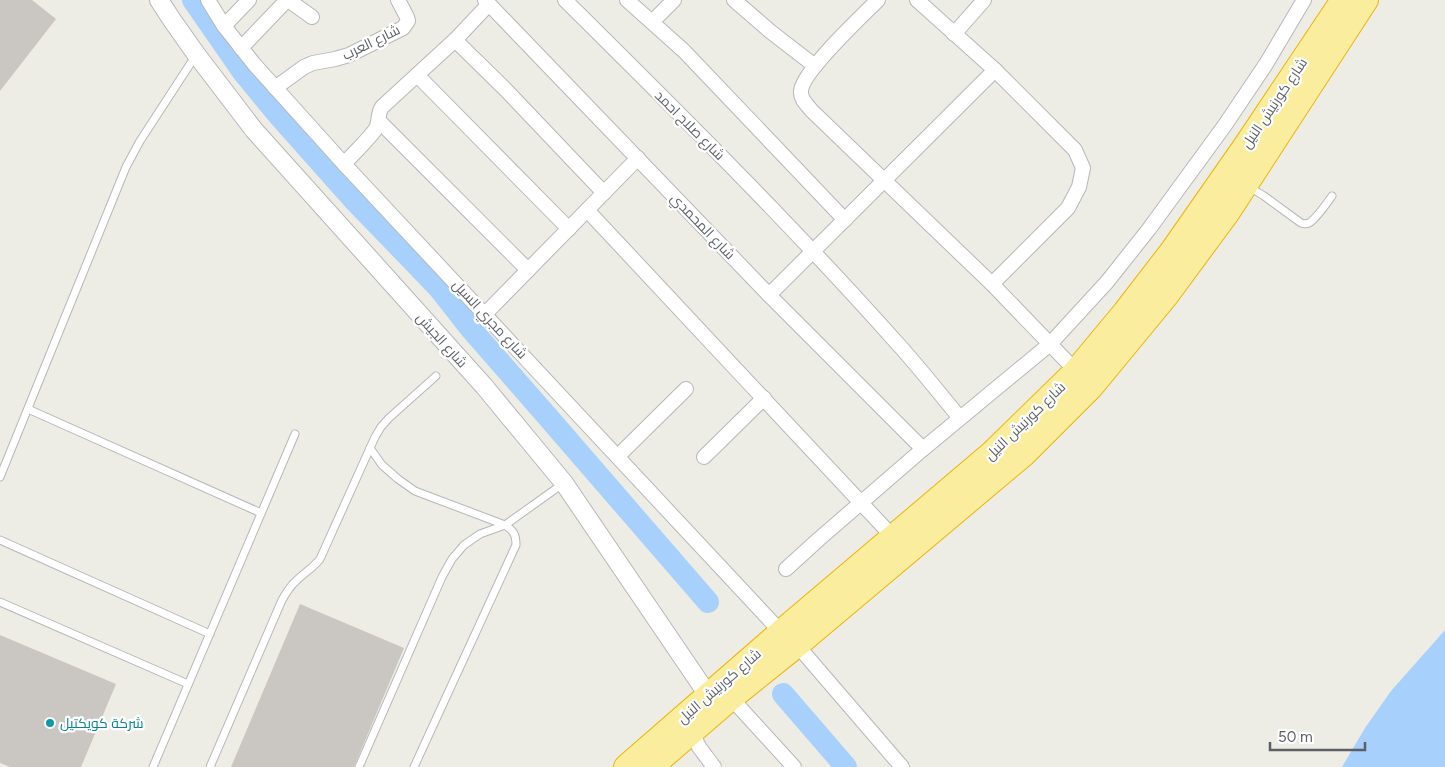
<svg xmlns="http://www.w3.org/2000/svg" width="1445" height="767" viewBox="0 0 1445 767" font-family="Figtree,Cairo,sans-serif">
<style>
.water{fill:#a7d1fc}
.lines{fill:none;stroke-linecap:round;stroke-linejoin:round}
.river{stroke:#a7d1fc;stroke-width:22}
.building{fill:#cac7c2}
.service-casing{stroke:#b5b7bb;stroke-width:9}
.minor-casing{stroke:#b5b7bb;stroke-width:16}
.tertiary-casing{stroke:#b5b7bb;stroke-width:20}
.trunk-casing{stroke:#ebb408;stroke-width:26}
.service{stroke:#fff;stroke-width:7}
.minor{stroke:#fff;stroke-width:14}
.tertiary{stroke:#fff;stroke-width:18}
.trunk{stroke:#faee9e;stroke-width:24}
.culture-dot{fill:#0f9aa8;stroke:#fff;stroke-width:2}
.labels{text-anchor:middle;stroke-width:4.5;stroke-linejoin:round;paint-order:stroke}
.street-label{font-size:14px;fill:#5c5f65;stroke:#fff}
.culture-label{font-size:14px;fill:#0d838f;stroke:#fff;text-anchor:start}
</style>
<rect width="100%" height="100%" fill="#eeede5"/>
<polygon class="water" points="1445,630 1445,767 1342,767 1365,728 1391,691"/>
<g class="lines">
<g class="river">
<polyline points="193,0 243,72 280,117 353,199 438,287 471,329 547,416 708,602"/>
<polyline points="783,694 846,767"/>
</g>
</g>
<g class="building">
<polygon points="0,0 32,0 56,19 0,91"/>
<polygon points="300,604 404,648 354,767 231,767"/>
<polygon points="0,635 116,684 81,767 10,767 0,763"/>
</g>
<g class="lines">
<g class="service-casing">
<g id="service">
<path d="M1249,187l15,9 37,27c3,1 5,1 8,0 7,-4 18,-20 23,-27"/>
<polyline points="28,409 261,513"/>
<path d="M370,448l12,17 16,14 17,12 90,34c9,6 11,10 11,20l-102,222"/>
<polyline points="0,477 126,167 140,141 196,55"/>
<polyline points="0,540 210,634"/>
<polyline points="0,602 188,684"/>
<polyline points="153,767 295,434"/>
<path d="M210,767l72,-167c4,-7 8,-14 14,-19 8,-8 17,-13 24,-22l55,-122 6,-10 8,-9 47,-42"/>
<polyline points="359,767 442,577 452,559 464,545 480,534 505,525 564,483"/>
</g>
</g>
<g class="minor-casing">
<g id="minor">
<polyline points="208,0 224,26 254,64 344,164 781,632"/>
<polyline points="485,0 769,295 923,449"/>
<path d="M565,0c113,112 226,224 332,343 22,24 42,50 63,75"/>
<polyline points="627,0 684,51 845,220"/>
<polyline points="734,0 771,32 815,66"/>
<path d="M878,0c-16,16 -76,72 -77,91 -1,8 6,14 11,20l180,173 84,87"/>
<polyline points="917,0 995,70 1075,150 1083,168 1079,187 1068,208 992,284"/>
<polyline points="652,22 674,0"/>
<polyline points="224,26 249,0"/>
<polyline points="954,34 984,0"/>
<polyline points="455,40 489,4"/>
<polyline points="241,48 286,1 291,2 312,17"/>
<polyline points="417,75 569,229"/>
<polyline points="275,88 304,67 313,63 335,59 349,55 403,28 408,21 407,17 398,0"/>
<polyline points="379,121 528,270"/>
<path d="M344,164c10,-11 22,-22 31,-34 5,-7 2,-16 7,-23l73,-67 51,50 98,103"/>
<polyline points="587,210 893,537"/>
<polyline points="769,295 995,70"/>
<polyline points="485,314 638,158"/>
<polyline points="618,456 686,389"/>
<polyline points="704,457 764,398"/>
<polyline points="786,569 819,539 923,449 1050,344 1107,282 1149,229 1225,125 1266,64 1304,0"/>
<polyline points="797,645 902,767"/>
<polyline points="731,698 794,767"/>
<polyline points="692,732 699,747 714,767"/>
</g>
</g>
<g class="tertiary-casing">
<polyline id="tertiary" points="159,0 172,20 196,54 254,130 484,386 564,483 708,695"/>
</g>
<g class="trunk-casing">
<g id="trunk">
<polyline points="626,767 781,632 991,454 1076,371 1125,312 1172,251 1246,145 1343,0"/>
<polyline points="651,767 731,698 797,645 1024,454 1091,387 1166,296 1228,212 1366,0"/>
</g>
</g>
<use href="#service" class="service"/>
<use href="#minor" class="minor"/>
<use href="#tertiary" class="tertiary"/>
<use href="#trunk" class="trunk"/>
</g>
<circle class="culture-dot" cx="50" cy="723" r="5"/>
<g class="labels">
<g class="street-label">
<text transform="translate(371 42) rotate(-26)" y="5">شارع العرب</text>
<text transform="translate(1274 103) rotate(-56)" y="5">شارع كورنيش النيل</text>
<text transform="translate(690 125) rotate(45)" y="5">شارع صلاح احمد</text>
<text transform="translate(703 226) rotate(46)" y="5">شارع المحمدي</text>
<text transform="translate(490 319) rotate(47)" y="5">شارع مجري السيل</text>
<text transform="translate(442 340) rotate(48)" y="5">شارع الجيش</text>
<text transform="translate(1025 421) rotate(-44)" y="5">شارع كورنيش النيل</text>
<text transform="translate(719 686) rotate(-41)" y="5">شارع كورنيش النيل</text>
</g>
<g class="culture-label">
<text x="60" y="728">شركة كويكتيل</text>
</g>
</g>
<path d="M1270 742v8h95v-8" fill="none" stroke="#5c5f65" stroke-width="2.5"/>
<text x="1278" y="742" font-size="15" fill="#5c5f65" stroke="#ffffff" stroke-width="4" paint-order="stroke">50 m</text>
</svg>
